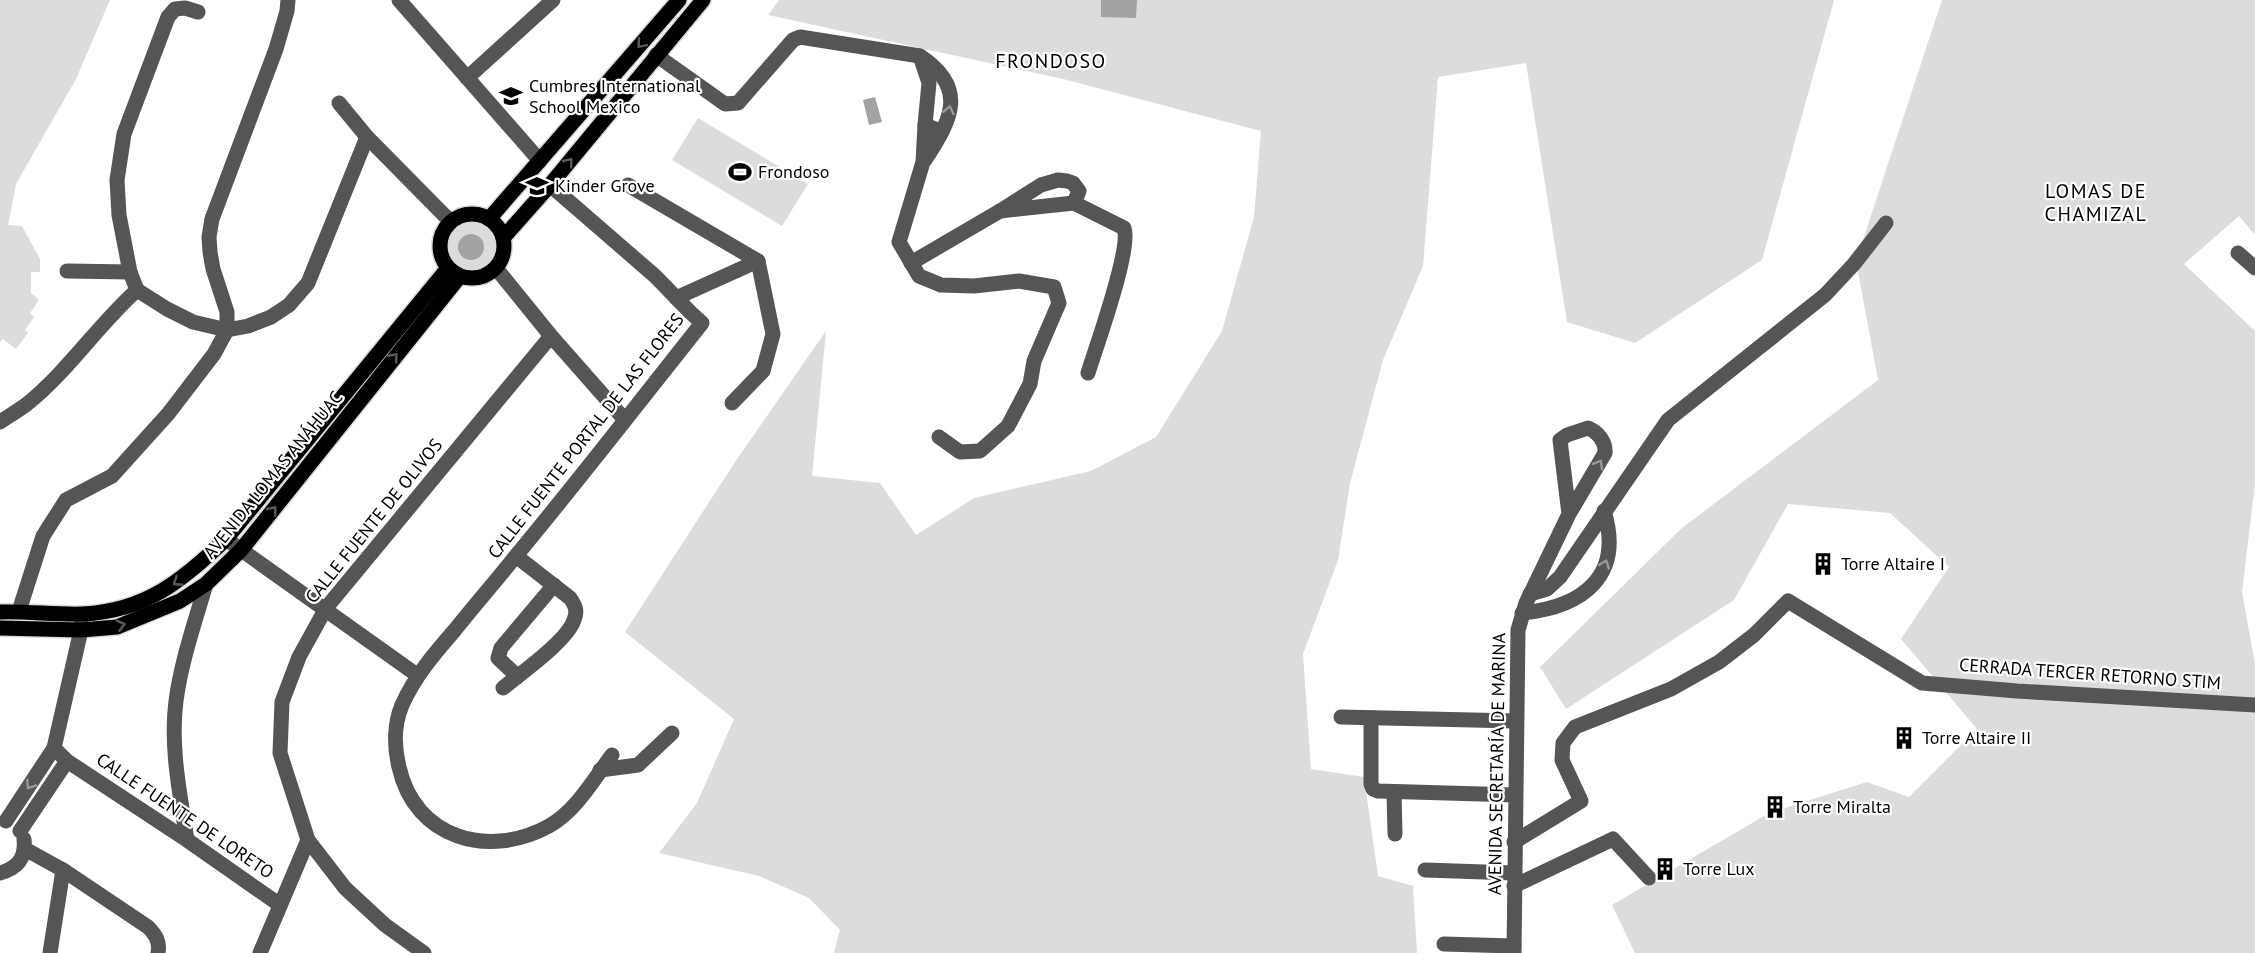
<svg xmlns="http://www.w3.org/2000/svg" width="2255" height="953" viewBox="0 0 2255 953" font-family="'PT Sans',sans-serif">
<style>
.green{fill:#dcdcdc}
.water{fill:#a3a3a3}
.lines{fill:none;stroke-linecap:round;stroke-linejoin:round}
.major-casing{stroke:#dbdbdb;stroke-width:18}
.minor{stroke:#555;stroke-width:15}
.major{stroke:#000;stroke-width:15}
.oneway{stroke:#595959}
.oneway2{stroke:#999}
.labels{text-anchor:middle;stroke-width:4.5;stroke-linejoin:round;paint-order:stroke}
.poi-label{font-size:18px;fill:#000;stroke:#fff;text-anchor:start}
.street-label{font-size:18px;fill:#000;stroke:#fff}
.neighbourhood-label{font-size:20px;letter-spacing:1.5px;fill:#000;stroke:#fff}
</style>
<rect width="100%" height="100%" fill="#fff"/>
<g class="green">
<polygon points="0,0 110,0 76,79 16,184 8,225 22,226 40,259 40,272 31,272 31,293 39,300 30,313 34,317 25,330 28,333 16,349 3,339 0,342"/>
<polygon points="779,0 1834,0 1762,260 1635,343 1567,322 1526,63 1438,77 1423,266 1383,360 1350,483 1338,560 1303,654 1311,769 1364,777 1378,876 1413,886 1417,953 834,953 840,930 809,898 759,876 659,853 697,803 734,719 625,632 737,459 826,331 812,476 880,483 916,535 974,498 1091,471 1156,437 1222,331 1254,217 1261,131 1063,79 768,15"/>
<polygon points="1942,0 2255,0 2255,235 2239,216 2184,264 2255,331 2255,484 2242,592 2255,664 2255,953 1635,953 1612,905 1769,813 1867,782 1909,797 1977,729 1901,639 1949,567 1890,513 1788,504 1734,600 1566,709 1540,667 1682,528 1878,380 1856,261"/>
<polygon points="698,118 808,184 782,226 672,160"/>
<circle cx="471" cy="247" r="25"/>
</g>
<g class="water">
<polygon points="1101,0 1137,0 1136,18 1101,17"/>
<polygon points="875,97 882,122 869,125 863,100"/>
<circle cx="471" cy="247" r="13"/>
</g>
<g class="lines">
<g class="major-casing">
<g id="major">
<circle cx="472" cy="246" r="32"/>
<polyline points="489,219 679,0"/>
<polyline points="503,238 550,185 703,0"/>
<path d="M0,612c28,-1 55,3 83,2 63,-3 100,-34 143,-75l222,-271"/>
<polyline points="0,628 81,630 117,627 180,601 206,584 241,550 460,276"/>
</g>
</g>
<g class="minor">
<polyline points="399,0 540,161"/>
<path d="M656,55l69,49 13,-1 55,-63 7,-3 120,19c48,32 32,63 5,104"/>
<polyline points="920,56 929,83 925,125 935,129"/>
<polyline points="467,78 553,0"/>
<polyline points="339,103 367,137 450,221"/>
<polyline points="925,125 923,162 899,242 919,276 941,285 974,286 1019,281 1054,287 1059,303 1034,361 1030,384 1008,426 980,451 960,452 939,437"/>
<path d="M550,185l105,91 35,36 12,11c-62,78 -123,157 -187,234 -20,25 -41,49 -61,74 -20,23 -39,45 -52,74 -8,19 -8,42 -3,62 16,72 90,92 150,59 27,-15 45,-47 63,-71"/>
<polyline points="628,185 758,261 773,334 763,371 732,403"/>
<path d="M1000,211l74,-8 50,25c8,20 -28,119 -36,145"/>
<polyline points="2238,253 2255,268"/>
<polyline points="911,263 1000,211 1041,185 1058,180 1067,181 1073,183 1079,191 1074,203"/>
<polyline points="496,268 551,336 625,420"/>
<polyline points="67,271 130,272"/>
<polyline points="137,290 167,309 193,322 227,330 248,326 271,317 289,305 308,283 367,137"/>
<polyline points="137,290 130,272 119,215 117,180 124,134 168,17 175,9 185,8 198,12"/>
<polyline points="676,298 758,261"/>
<path d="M0,422c9,-6 19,-12 27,-18 41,-33 71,-79 110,-114"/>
<polyline points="226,539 417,675"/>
<polyline points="1530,594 1547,589 1560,577 1668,420 1825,295 1854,264 1886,223"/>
<polyline points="19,611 43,536 66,500 112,476 168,414 214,354 227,330 227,312 213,269 210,252 209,237 212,219 276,49 287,11 288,0"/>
<path d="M1522,613c61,-6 102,-37 82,-102"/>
<polyline points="82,618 81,630 54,748 67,761 187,840 280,905"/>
<polyline points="517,676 498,658 501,648 554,585"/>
<path d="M503,688c18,-15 64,-47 71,-68 4,-9 1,-15 -4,-22l-54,-42"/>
<polyline points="1341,717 1516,721"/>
<polyline points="1371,718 1371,784 1373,789 1378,791 1515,795"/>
<polyline points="600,770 638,765 672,733"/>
<polyline points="1394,792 1395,834"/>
<polyline points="6,821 54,748"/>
<polyline points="20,831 67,761"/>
<path d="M187,840c-7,-46 -17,-93 -11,-139 5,-39 19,-79 30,-117"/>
<polyline points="1514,842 1581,801 1562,760 1563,743 1575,727 1671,689 1719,662 1754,635 1788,601 1922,683 2017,691 2255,705"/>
<path d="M25,849l38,21 85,57c8,8 12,15 10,26"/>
<polyline points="1425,870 1514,873"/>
<path d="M0,873c18,-5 26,-15 24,-34"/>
<polyline points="1514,886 1613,839 1649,878"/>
<polyline points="1444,944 1514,946"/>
<polyline points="50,953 63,870"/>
<polyline points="260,953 308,840"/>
<polyline points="424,953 385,925 345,888 308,840 280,753 282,702 299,657 326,608 551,336"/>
<path d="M1514,953l4,-323 8,-27 43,-89 36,-61c1,-11 -7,-21 -17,-25l-21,7 -7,5 9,74"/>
</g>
<use href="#major" class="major"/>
</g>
<defs><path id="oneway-chevron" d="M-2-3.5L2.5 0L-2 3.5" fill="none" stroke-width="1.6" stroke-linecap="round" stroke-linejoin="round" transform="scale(1.5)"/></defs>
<g class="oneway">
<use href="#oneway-chevron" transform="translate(641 44) rotate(131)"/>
<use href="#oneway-chevron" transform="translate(569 162) rotate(-51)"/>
<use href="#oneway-chevron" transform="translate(394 357) rotate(-51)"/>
<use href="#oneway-chevron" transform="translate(273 510) rotate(-52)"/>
<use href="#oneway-chevron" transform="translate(177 582) rotate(147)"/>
<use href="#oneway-chevron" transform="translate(121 625) rotate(-15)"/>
</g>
<g class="oneway2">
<use href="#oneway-chevron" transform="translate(949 110) rotate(-78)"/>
<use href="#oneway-chevron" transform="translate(1599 464) rotate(-60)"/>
<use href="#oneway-chevron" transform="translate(1605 564) rotate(-69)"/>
<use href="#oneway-chevron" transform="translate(30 785) rotate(123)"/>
</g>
<defs>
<g id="school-bare" transform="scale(1.8)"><path d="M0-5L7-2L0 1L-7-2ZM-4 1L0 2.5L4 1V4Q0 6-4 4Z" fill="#000" stroke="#fff" stroke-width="2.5" paint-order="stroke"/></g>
<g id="stadium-bare" transform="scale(1.8)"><path d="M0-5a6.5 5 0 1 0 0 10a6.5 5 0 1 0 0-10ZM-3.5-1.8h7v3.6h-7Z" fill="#000" stroke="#fff" stroke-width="2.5" paint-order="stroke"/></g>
<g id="building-bare" transform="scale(1.8)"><path d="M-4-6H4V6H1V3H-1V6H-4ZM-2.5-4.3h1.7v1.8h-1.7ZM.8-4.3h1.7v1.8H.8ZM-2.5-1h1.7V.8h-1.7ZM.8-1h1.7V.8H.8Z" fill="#000" stroke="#fff" stroke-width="2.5" paint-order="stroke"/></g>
</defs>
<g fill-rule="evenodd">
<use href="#school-bare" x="511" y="96"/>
<use href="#stadium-bare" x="740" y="172"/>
<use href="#school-bare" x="537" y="186"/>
<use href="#building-bare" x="1823" y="564"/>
<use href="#building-bare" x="1904" y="738"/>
<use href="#building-bare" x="1775" y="807"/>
<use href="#building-bare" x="1665" y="869"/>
</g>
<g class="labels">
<g class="poi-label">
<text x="529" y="92">Cumbres International<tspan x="529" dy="21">School Mexico</tspan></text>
<text x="758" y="178">Frondoso</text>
<text x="555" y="192">Kinder Grove</text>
<text x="1841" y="570">Torre Altaire I</text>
<text x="1922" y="744">Torre Altaire II</text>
<text x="1793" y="813">Torre Miralta</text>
<text x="1683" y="875">Torre Lux</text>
</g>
<g class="street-label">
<text transform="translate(586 436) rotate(-52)" y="6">CALLE FUENTE PORTAL DE LAS FLORES</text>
<text transform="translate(273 475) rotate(-51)" y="6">AVENIDA LOMAS ANÁHUAC</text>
<text transform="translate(374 521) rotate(-51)" y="6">CALLE FUENTE DE OLIVOS</text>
<text transform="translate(2090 674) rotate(4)" y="6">CERRADA TERCER RETORNO STIM</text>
<text transform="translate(1497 764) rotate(-89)" y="6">AVENIDA SECRETARÍA DE MARINA</text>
<text transform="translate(185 816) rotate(34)" y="6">CALLE FUENTE DE LORETO</text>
</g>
<g class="neighbourhood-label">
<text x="1051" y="68">FRONDOSO</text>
<text x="2096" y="198">LOMAS DE<tspan x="2096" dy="23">CHAMIZAL</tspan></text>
</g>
</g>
</svg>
